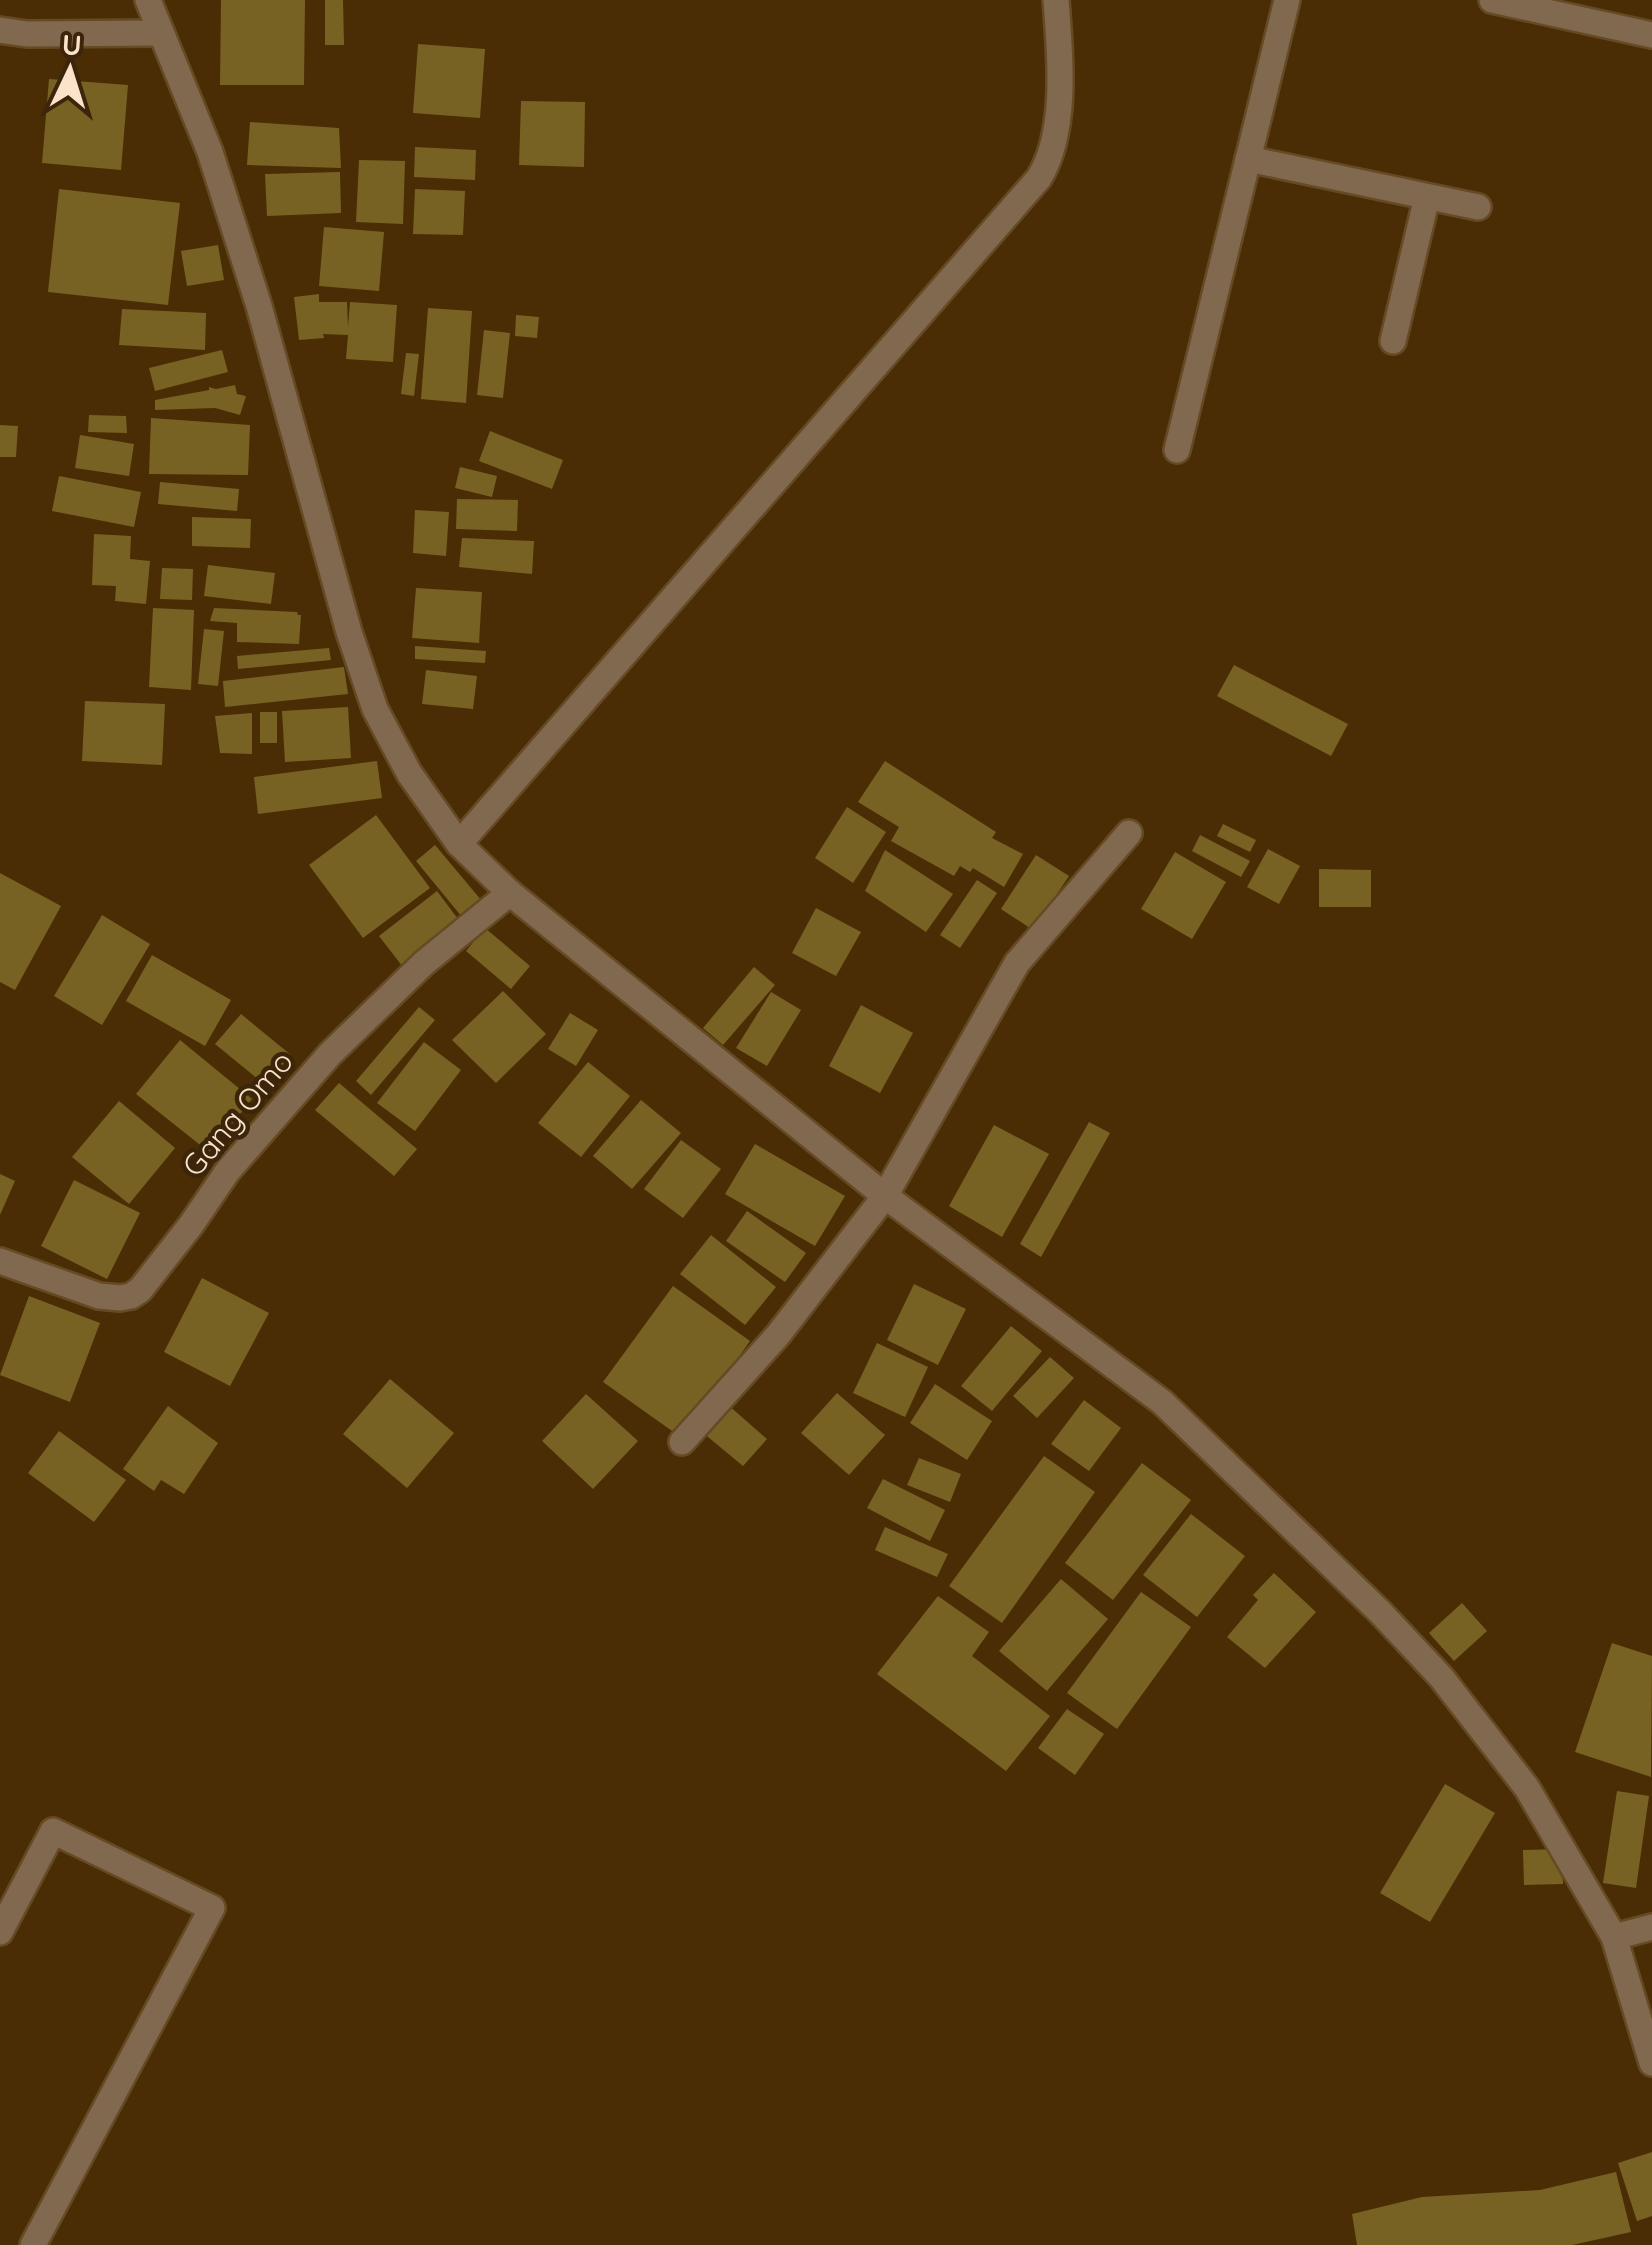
<svg xmlns="http://www.w3.org/2000/svg" width="1652" height="2245" viewBox="0 0 1652 2245" font-family="Quicksand,sans-serif">
<style>
.building{fill:#786223}
.lines{fill:none;stroke-linecap:round;stroke-linejoin:round}
.street-casing{stroke:#664a24;stroke-width:30}
.street{stroke:#80694f;stroke-width:25}
.labels{text-anchor:middle;stroke-width:9;stroke-linejoin:round;paint-order:stroke}
.street-label{font-size:30px;fill:#fae3c9;stroke:#3b250b}
</style>
<rect width="100%" height="100%" fill="#4a2d04"/>
<g class="building">
<polygon points="221,0 305,0 304,85 220,85"/>
<polygon points="325,0 343,0 344,45 325,45"/>
<polygon points="418,44 485,49 480,118 413,113"/>
<polygon points="49,79 128,85 121,170 42,163"/>
<polygon points="521,101 585,102 584,167 519,165"/>
<polygon points="250,122 339,128 341,168 247,165"/>
<polygon points="415,147 476,150 475,180 414,177"/>
<polygon points="359,160 405,161 403,224 356,222"/>
<polygon points="340,172 341,213 267,216 265,174"/>
<polygon points="59,189 180,203 168,305 48,292"/>
<polygon points="415,189 465,191 463,235 413,234"/>
<polygon points="324,227 384,232 379,291 319,286"/>
<polygon points="218,245 224,280 187,286 181,251"/>
<polygon points="319,294 319,302 347,302 348,327 350,302 397,305 393,362 346,359 348,335 323,334 324,338 299,340 294,297"/>
<polygon points="428,308 472,311 466,403 421,399"/>
<polygon points="122,309 206,313 205,350 119,345"/>
<polygon points="516,315 539,317 537,338 515,336"/>
<polygon points="484,330 510,333 503,398 477,395"/>
<polygon points="222,350 228,372 155,391 149,368"/>
<polygon points="406,353 419,354 414,396 401,394"/>
<polygon points="235,385 237,394 246,396 240,415 215,408 155,410 155,400 209,390 209,387 216,389"/>
<polygon points="89,415 126,416 127,433 88,432"/>
<polygon points="151,418 250,425 248,475 149,474"/>
<polygon points="0,425 18,426 16,457 0,457"/>
<polygon points="490,431 563,460 552,489 479,461"/>
<polygon points="80,435 134,444 129,476 75,468"/>
<polygon points="460,467 497,476 492,497 455,488"/>
<polygon points="59,476 141,492 134,527 52,511"/>
<polygon points="160,482 239,489 237,511 158,504"/>
<polygon points="457,499 518,500 517,531 456,529"/>
<polygon points="415,510 449,512 446,556 413,553"/>
<polygon points="192,517 251,519 250,548 192,546"/>
<polygon points="94,534 131,536 130,559 150,561 146,604 115,601 116,586 92,585"/>
<polygon points="462,538 534,541 532,574 459,567"/>
<polygon points="208,565 275,573 271,604 204,596"/>
<polygon points="162,568 193,569 192,600 160,599"/>
<polygon points="416,588 482,592 479,643 412,638"/>
<polygon points="153,608 194,610 191,690 149,687"/>
<polygon points="214,608 297,612 298,615 301,615 299,644 237,642 237,623 210,621"/>
<polygon points="204,629 224,631 218,686 198,684"/>
<polygon points="415,646 486,651 485,663 415,659"/>
<polygon points="329,648 331,660 238,669 237,656"/>
<polygon points="1234,665 1348,724 1331,756 1217,696"/>
<polygon points="344,667 348,694 225,707 223,681"/>
<polygon points="426,670 477,676 473,709 422,704"/>
<polygon points="85,701 165,704 162,765 82,761"/>
<polygon points="348,707 351,758 285,762 282,711"/>
<rect x="260" y="712" width="17" height="31"/>
<polygon points="252,713 252,754 220,753 215,716"/>
<polygon points="377,761 382,798 258,814 254,777"/>
<polygon points="885,761 996,832 992,838 1023,854 1004,887 973,868 970,872 960,866 954,876 891,841 899,827 858,802"/>
<polygon points="847,807 886,832 853,883 815,858"/>
<polygon points="376,815 430,888 363,938 309,865"/>
<polygon points="1223,824 1256,840 1250,852 1217,836"/>
<polygon points="1200,835 1250,861 1241,877 1192,851"/>
<polygon points="435,845 487,907 467,923 416,861"/>
<polygon points="1268,849 1300,866 1279,904 1247,887"/>
<polygon points="885,850 953,894 926,932 865,891"/>
<polygon points="1175,852 1226,882 1192,939 1141,909"/>
<polygon points="1036,855 1069,876 1033,930 1001,909"/>
<polygon points="1319,869 1371,870 1371,907 1319,907"/>
<polygon points="0,873 61,906 15,990 0,982"/>
<polygon points="977,880 997,893 960,948 940,935"/>
<polygon points="437,891 464,927 406,971 379,936"/>
<polygon points="816,908 861,932 836,976 792,953"/>
<polygon points="102,915 150,944 102,1025 54,996"/>
<polygon points="485,928 530,966 511,989 466,951"/>
<polygon points="152,955 231,1000 205,1046 126,1001"/>
<polygon points="754,967 775,985 723,1045 703,1028"/>
<polygon points="503,991 546,1034 496,1083 452,1040"/>
<polygon points="771,992 801,1010 767,1066 736,1048"/>
<polygon points="861,1005 913,1033 880,1093 829,1066"/>
<polygon points="419,1007 435,1020 371,1095 356,1081"/>
<polygon points="570,1013 598,1030 576,1066 548,1049"/>
<polygon points="241,1014 291,1055 265,1085 215,1044"/>
<polygon points="180,1040 252,1099 209,1152 136,1094"/>
<polygon points="424,1042 461,1070 415,1131 377,1103"/>
<polygon points="588,1062 630,1096 581,1157 538,1123"/>
<polygon points="339,1083 417,1149 394,1176 315,1110"/>
<polygon points="641,1100 681,1133 632,1189 593,1156"/>
<polygon points="119,1101 175,1148 129,1204 72,1157"/>
<polygon points="1089,1122 1110,1133 1041,1257 1020,1244"/>
<polygon points="994,1125 1049,1154 1002,1237 949,1206"/>
<polygon points="681,1140 721,1169 683,1218 644,1189"/>
<polygon points="755,1144 845,1196 815,1246 725,1194"/>
<polygon points="0,1174 15,1181 0,1215"/>
<polygon points="74,1180 140,1213 107,1279 41,1246"/>
<polygon points="747,1211 806,1253 785,1282 726,1241"/>
<polygon points="711,1235 776,1287 745,1325 680,1274"/>
<polygon points="202,1278 269,1313 230,1386 164,1352"/>
<polygon points="914,1284 966,1309 938,1365 887,1340"/>
<polygon points="673,1286 750,1341 682,1438 603,1382"/>
<polygon points="29,1296 100,1323 70,1402 0,1375"/>
<polygon points="1011,1326 1042,1351 992,1411 961,1386"/>
<polygon points="877,1343 928,1367 905,1417 853,1393"/>
<polygon points="1050,1357 1074,1378 1037,1418 1013,1396"/>
<polygon points="390,1379 454,1433 407,1488 343,1434"/>
<polygon points="935,1384 992,1421 967,1460 910,1423"/>
<polygon points="837,1393 885,1435 849,1475 801,1433"/>
<polygon points="586,1394 638,1441 593,1489 542,1441"/>
<polygon points="1084,1400 1121,1428 1089,1471 1051,1444"/>
<polygon points="727,1404 767,1439 743,1466 702,1432"/>
<polygon points="168,1406 218,1443 184,1494 161,1480 154,1491 123,1469"/>
<polygon points="59,1431 126,1480 94,1522 28,1473"/>
<polygon points="1044,1456 1095,1492 1002,1623 949,1586"/>
<polygon points="919,1458 961,1474 950,1502 907,1485"/>
<polygon points="1142,1463 1191,1500 1113,1600 1065,1563"/>
<polygon points="883,1479 945,1510 930,1541 867,1508"/>
<polygon points="1191,1514 1245,1556 1197,1617 1143,1575"/>
<polygon points="885,1527 948,1554 937,1577 875,1550"/>
<polygon points="1274,1573 1316,1612 1265,1668 1227,1637 1258,1600 1253,1595"/>
<polygon points="1061,1579 1108,1619 1047,1691 999,1651"/>
<polygon points="1141,1592 1191,1627 1117,1729 1067,1693"/>
<polygon points="938,1596 989,1632 972,1656 1050,1716 1006,1771 877,1674"/>
<polygon points="1462,1603 1487,1631 1454,1661 1429,1633"/>
<polygon points="1612,1643 1652,1656 1651,1777 1575,1752"/>
<polygon points="1067,1709 1104,1734 1075,1775 1038,1748"/>
<polygon points="1445,1784 1495,1813 1430,1922 1380,1893"/>
<polygon points="1617,1791 1649,1796 1636,1888 1603,1883"/>
<polygon points="1562,1849 1563,1884 1524,1885 1523,1850"/>
<polygon points="1652,2152 1652,2216 1637,2221 1618,2163"/>
<polygon points="1616,2172 1631,2232 1572,2245 1357,2245 1352,2214 1422,2197 1540,2190"/>
</g>
<g class="lines">
<g class="street-casing">
<g id="street">
<polyline points="148,0 210,152 259,306 349,632 375,709 409,773 459,844 510,893 885,1196 1162,1402 1380,1612 1441,1677 1527,1788 1614,1937 1652,2063"/>
<polyline points="1492,0 1652,35"/>
<polyline points="0,30 27,34 161,33"/>
<polyline points="1248,159 1478,207"/>
<polyline points="1393,341 1427,197"/>
<polyline points="1177,450 1287,0"/>
<path d="M459,844l580,-666c29,-46 21,-125 17,-178"/>
<polyline points="0,1261 99,1296 120,1298 131,1296 140,1290 191,1225 227,1172 330,1054 424,963 510,893"/>
<polyline points="682,1442 778,1335 885,1196 1017,963 1129,833"/>
<polyline points="0,1932 53,1831 212,1908 33,2245"/>
<polyline points="1614,1937 1652,1927"/>
</g>
</g>
<use href="#street" class="street"/>
</g>
<g class="labels">
<g class="street-label">
<text transform="translate(238 1114) rotate(-50)" y="10">Gang Omo</text>
</g>
</g>
<g transform="translate(70 70) rotate(4)" stroke="#3b250b" stroke-width="8" paint-order="stroke">
<path d="M0-8L18 38L0 25L-18 38Z" fill="#fae3c9"/>
<text y="-15" font-size="28" font-weight="bold" text-anchor="middle" fill="#fae3c9">U</text>
</g>
</svg>
